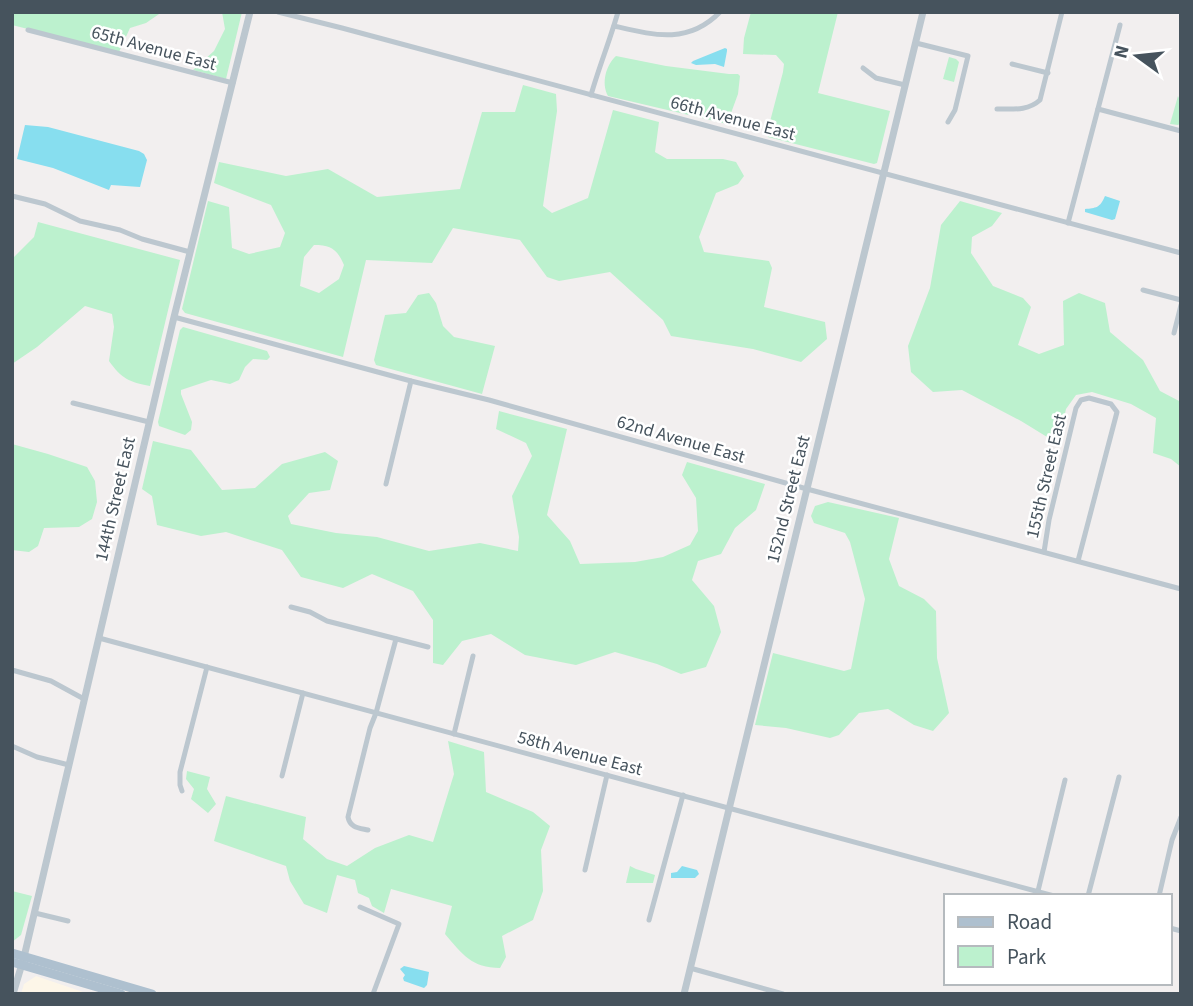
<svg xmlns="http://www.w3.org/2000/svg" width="1193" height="1006" viewBox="0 0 1193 1006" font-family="'Source Sans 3',sans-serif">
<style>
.commercial{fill:#fdf6e8}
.green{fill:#bcf1ce;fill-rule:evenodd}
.water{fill:#87deef}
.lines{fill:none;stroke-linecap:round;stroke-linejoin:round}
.minor{stroke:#bcc7cf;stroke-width:5}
.tertiary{stroke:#bcc7cf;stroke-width:7}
.primary{stroke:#aec0cf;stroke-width:9}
.labels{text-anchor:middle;stroke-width:5;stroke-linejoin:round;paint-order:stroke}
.street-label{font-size:18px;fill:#46535d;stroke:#fff}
</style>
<rect width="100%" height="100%" fill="#f2efef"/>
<polygon class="commercial" points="36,976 89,994 21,994 24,984"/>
<g class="green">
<polygon points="12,12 162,12 146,23 130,28 119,52 12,25"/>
<polygon points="222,12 242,12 226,79 193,70 214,51 225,29"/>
<polygon points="751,12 838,12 818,93 890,111 877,163 874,164 768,137 767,133 783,72 784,64 776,55 743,54 744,38"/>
<path d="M616,56l50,10 63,8h9l2,2 -2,18 -11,30 -119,-28c-7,-13 -2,-31 8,-40z"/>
<polygon points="949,57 956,59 959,62 954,82 943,79"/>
<path d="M523,85l33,9 1,17 -14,95 9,7 36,-15 25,-88 46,12 -4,30 12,7h56l13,3 8,14 -6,8 -22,9 -17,44 5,15 65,9 3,7 -8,39 61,15 2,17 -26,23 -48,-13 -82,-13 -8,-16 -53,-48 -51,9 -12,-4 -27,-37 -67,-12 -21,35 -66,-3 -23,97 -158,-44 -3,-4 26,-108 21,6 3,41 17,6 31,-7 5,-14 -14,-28 -57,-22 5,-21 67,14 42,-7 49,28 83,-8 22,-77h33zM314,245c17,0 23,4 30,20l-5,14 -20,14 -19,-7 4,-29z"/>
<polygon points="1178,96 1181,102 1181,123 1178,125 1170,124"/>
<polygon points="960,201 1002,213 992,226 972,237 971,253 993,286 1023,298 1031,307 1018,345 1039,354 1064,345 1063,301 1079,293 1105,303 1110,332 1143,360 1160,391 1181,402 1181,467 1171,459 1153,453 1156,418 1131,404 1092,392 1076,395 1066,409 1059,440 1052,440 1021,421 962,390 933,392 911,372 908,346 930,288 941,225"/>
<path d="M38,222l142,38 -30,126c-21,-4 -28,-7 -41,-25l5,-34 -2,-13 -27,-8 -48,41 -25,17v-105l22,-22z"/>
<polygon points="429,293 436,303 443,326 454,337 495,346 482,394 376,365 374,360 385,315 406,313 418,295"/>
<polygon points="183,327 267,351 270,357 267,360 253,359 245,367 239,380 230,384 211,380 181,390 181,394 192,422 191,430 185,435 159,426 158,422 180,330"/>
<polygon points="499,411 567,429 547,515 570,541 580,564 635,562 663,557 690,545 698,531 696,498 682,475 687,462 765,484 756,510 735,528 721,554 698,561 692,580 714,606 721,632 706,667 681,674 657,664 615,652 576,665 525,655 491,634 462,641 443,665 433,663 433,620 413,591 372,574 343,588 301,577 282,550 226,532 201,536 157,525 152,496 142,489 153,441 191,450 222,490 255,488 282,464 325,452 338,461 330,490 309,493 288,516 291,524 336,533 377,537 429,551 480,543 518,551 519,537 512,496 532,456 526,443 496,429"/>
<polygon points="12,444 48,454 87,467 95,481 97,502 92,519 79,527 44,528 38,546 29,552 12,550"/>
<polygon points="828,502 899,518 889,559 899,586 924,599 936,611 937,658 949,713 933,731 914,725 888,709 859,713 839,735 830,738 786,728 755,725 773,653 844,671 851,669 865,599 850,542 845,533 814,523 811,516 815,506"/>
<path d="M448,741l36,11 2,40 47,20 17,14 -9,24 2,41 -10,29 -31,16 4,21 -6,11c-28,0 -38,-14 -55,-34l7,-28 -61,-17 -7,24 -12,-7 -3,-8 -11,-5 -3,-13 -18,-5 -10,38 -23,-9 -14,-23 -4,-15 -72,-25 12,-45 80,21 -3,22 24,20 20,7 28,-18 34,-13 24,7 21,-68z"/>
<polygon points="187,771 210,777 207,789 216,804 208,813 191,799 194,789 186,779"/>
<polygon points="630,866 636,869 655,875 653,883 626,883"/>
<polygon points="12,891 32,896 21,935 12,942"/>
</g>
<g class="water">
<polygon points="725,48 727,49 727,51 724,67 715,64 696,65 691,63 693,61"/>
<polygon points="25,125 48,127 139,151 144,154 147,160 140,187 111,185 109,190 53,168 17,159"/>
<path d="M1105,196l15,5 -5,18 -3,1 -27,-8v-3c11,-1 15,-1 20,-13z"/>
<polygon points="682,866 697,870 699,874 695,878 671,878 671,873 677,872"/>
<polygon points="404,966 429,972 427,985 424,988 404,981 403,978 405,975 400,969"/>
</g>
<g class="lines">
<g class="minor">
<polyline points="278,12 342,28 1181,253"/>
<path d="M614,26c39,9 74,19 106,-14"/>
<polyline points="28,30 233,83"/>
<polyline points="916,43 968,56 955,110 948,122"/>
<polyline points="1012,64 1048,73"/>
<polyline points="863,68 876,78 905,85"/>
<path d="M591,95c8,-28 19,-55 27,-83"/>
<path d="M997,109c16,0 31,2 43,-9l22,-88"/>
<polyline points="1098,109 1181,131"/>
<polyline points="12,196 45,204 80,221 120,230 142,239 190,252"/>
<polyline points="1068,223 1120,25"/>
<polyline points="1143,290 1181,300"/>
<polyline points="174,317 411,381 489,400 807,489 1181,589"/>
<polyline points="1174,333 1181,305"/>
<polyline points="73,403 149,422"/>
<polyline points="386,484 411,381"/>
<polyline points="1044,552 1049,520 1076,408 1081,400 1089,398 1111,404 1117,412 1078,561"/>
<polyline points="291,607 310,612 327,621 428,647"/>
<polyline points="99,638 1054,896"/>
<polyline points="12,670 51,681 84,699"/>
<polyline points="454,734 473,656"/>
<polyline points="12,746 37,757 69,765"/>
<polyline points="282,776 303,693"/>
<polyline points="182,791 180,785 180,772 207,667"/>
<path d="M368,830c-9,-2 -18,-2 -20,-13l22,-89 6,-15 20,-74"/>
<polyline points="585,870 607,775"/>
<polyline points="1038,891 1065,780"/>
<polyline points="1088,896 1119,777"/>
<polyline points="1159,896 1172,840 1181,817"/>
<polyline points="360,907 399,924 373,994"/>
<polyline points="35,913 68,921"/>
<polyline points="649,920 683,795"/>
<polyline points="1170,928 1181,931"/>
<polyline points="690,968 783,994"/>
</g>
<g class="tertiary">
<polyline points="13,994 24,957 174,317 250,12"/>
<polyline points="684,994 923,12"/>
</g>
<g class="primary">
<polyline points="12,953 152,994"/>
<polyline points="12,962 121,994"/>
</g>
</g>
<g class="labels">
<g class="street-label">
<text transform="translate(154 48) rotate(15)" y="6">65th Avenue East</text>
<text transform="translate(733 118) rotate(15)" y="6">66th Avenue East</text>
<text transform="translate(681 439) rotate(16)" y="6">62nd Avenue East</text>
<text transform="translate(1046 476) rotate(-77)" y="6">155th Street East</text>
<text transform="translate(115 499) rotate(-77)" y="6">144th Street East</text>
<text transform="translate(788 499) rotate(-76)" y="6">152nd Street East</text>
<text transform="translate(580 753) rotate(15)" y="6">58th Avenue East</text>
</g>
</g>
<rect width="1193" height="1006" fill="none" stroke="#46535d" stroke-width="28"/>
<rect x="944" y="894" width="228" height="91" fill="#ffffff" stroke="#b5babe" stroke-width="2"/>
<rect x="958" y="917" width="35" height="10" fill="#aec0cf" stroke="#b5babe" stroke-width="2"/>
<text x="1007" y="929" font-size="21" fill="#46535d">Road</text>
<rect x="958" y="946" width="35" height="21" fill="#bcf1ce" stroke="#b5babe" stroke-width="2"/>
<text x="1007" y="964" font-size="21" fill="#46535d">Park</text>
<g transform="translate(1137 56) rotate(285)" stroke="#ffffff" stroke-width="5" paint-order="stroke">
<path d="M0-5L12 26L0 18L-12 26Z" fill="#46535d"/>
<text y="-10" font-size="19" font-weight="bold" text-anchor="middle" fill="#46535d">N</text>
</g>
</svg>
